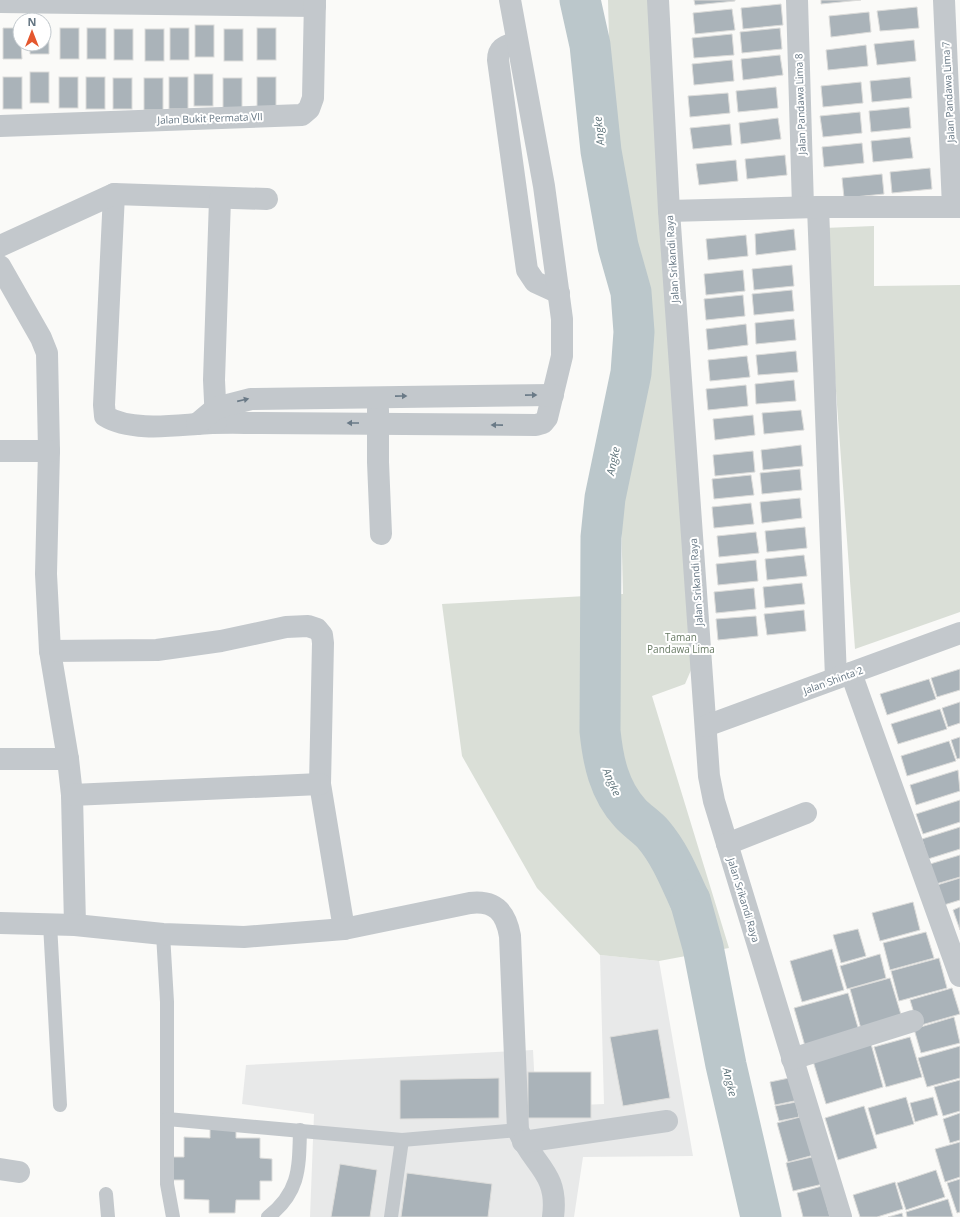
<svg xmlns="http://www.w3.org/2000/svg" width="960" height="1217" viewBox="0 0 960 1217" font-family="'Open Sans',sans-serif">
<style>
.built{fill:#e8e9e9}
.green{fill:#dadfd7}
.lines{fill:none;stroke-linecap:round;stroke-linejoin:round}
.river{stroke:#bbc7cb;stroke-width:41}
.building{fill:#aab3b9;stroke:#dcdcda}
.service{stroke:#c3c8cc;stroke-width:14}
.minor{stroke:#c3c8cc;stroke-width:22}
.oneway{fill:#6a7a87}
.labels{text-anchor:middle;stroke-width:4;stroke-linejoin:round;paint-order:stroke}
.street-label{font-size:10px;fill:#657683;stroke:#fff}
.park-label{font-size:10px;fill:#687a64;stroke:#fff}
.water-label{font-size:11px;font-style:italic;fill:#60757c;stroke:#fff}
</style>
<rect width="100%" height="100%" fill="#fafaf8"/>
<polygon class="built" points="600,955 659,961 693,1156 583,1157 574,1217 310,1217 314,1114 242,1104 246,1065 533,1050 536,1107 604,1104"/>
<g class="green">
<polygon points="608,0 663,0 701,647 685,684 652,696 729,948 659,961 600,955 537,888 462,756 442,604 623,594"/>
<polygon points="874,226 874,286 960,285 960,612 855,649 824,228"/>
</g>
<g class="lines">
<g class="river">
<path d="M580,0l10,45 11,106 17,95 13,46 3,40 -3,41 -26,125 -4,39 -1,194c3,30 9,59 30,82 7,8 16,13 23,21 17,20 26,43 37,67"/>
<polyline points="690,900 703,947 726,1065 761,1217"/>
</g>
</g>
<g class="building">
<polygon points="694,0 735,0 735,1 695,5"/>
<polygon points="821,0 861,0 821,4"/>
<polygon points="781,4 783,25 743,29 741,8"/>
<polygon points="917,7 919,28 880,31 877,11"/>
<polygon points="732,9 735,30 695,34 693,13"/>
<polygon points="869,12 871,32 831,37 829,16"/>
<polygon points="44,23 49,23 49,54 30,54 30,44 44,44"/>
<rect x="195" y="25" width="19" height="32"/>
<polygon points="3,28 20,28 22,59 3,59"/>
<rect x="60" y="28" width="19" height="31"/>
<rect x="87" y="28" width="19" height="31"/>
<rect x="170" y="28" width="19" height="32"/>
<rect x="257" y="28" width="19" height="32"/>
<polygon points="780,28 782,49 742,53 740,32"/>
<rect x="114" y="29" width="19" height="31"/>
<rect x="145" y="29" width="19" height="32"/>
<rect x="224" y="29" width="19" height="32"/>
<polygon points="732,34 734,55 694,58 692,38"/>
<polygon points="914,40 916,61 877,65 874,44"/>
<polygon points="866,45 868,66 828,70 826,50"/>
<polygon points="780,55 783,75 743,80 741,59"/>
<polygon points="732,60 734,81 694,85 692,64"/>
<rect x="30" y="72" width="19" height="31"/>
<rect x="194" y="74" width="19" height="32"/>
<rect x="3" y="77" width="19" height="32"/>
<rect x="59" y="77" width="19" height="31"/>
<rect x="86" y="77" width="19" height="32"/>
<rect x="169" y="77" width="19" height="32"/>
<rect x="257" y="77" width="19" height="32"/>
<polygon points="910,77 912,98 872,102 870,81"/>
<rect x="113" y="78" width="19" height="31"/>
<rect x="144" y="78" width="19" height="32"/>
<rect x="223" y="78" width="19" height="32"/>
<polygon points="861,82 863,103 823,107 821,86"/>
<polygon points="776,87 778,108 738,112 736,91"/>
<polygon points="728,93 730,113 690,117 688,96"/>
<polygon points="909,107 911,128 871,132 869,111"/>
<polygon points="860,112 862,133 823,137 820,116"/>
<polygon points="778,118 781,139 741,144 739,123"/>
<polygon points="730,124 732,145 693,149 690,128"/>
<polygon points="910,137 913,158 873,162 871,141"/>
<polygon points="862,143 864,163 824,167 822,147"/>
<polygon points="785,155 787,175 747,179 745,159"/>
<polygon points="736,160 738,181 699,185 696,164"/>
<polygon points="930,168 932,189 892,193 890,172"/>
<polygon points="882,174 884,194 844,198 842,178"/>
<polygon points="794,229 796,250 756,255 755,234"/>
<polygon points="746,235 748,256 708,260 706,239"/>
<polygon points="792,265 794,286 754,290 752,269"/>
<polygon points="743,270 745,291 706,295 704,274"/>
<polygon points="792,290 794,311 754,315 752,294"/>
<polygon points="743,295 745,316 706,320 704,299"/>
<polygon points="794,319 796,340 756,344 755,323"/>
<polygon points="746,324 748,345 708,350 706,329"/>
<polygon points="796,351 798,372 758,375 756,355"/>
<polygon points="747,356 750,377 710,381 708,360"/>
<polygon points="794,380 796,401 756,404 755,384"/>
<polygon points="746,385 748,406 708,410 706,389"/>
<polygon points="801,410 804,430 764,434 762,413"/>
<polygon points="753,415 755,435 715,440 713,419"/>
<polygon points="801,445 803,466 763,470 761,450"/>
<polygon points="753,451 755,472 715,476 713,455"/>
<polygon points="800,469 802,490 762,494 760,473"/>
<polygon points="751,475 754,495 714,499 712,479"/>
<polygon points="800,498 802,518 762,523 760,502"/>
<polygon points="751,503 754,524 714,528 712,507"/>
<polygon points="805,527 807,548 767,552 765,531"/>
<polygon points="756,532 759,553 719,557 717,536"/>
<polygon points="804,555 807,576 767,580 765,559"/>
<polygon points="756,560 758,581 718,585 716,564"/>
<polygon points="802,583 805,604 765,608 763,587"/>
<polygon points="754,588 756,609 716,613 714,592"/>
<polygon points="804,610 806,631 767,635 764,614"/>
<polygon points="756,616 758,636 718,640 716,619"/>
<polygon points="960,669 960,690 937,697 931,678"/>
<polygon points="929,679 936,699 887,715 880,694"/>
<polygon points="960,702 960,723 948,727 942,708"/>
<polygon points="940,709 947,729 898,744 891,724"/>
<polygon points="960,737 960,758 957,759 951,740"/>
<polygon points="949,741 956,761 907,776 901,756"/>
<polygon points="958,770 960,791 916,805 910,785"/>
<polygon points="960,800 960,822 923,834 916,814"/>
<polygon points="960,827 960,849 928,859 922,839"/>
<polygon points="960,855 960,877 936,884 930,864"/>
<polygon points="960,878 960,900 944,905 937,885"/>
<polygon points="913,902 920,930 880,941 872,913"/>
<polygon points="960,907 960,930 953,910"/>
<polygon points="858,929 866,956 841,963 833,935"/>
<polygon points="926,932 934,958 890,970 883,943"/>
<polygon points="832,949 844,990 802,1002 790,961"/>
<polygon points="880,954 886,978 847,989 840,966"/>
<polygon points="939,958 947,988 899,1001 891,971"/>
<polygon points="890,978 902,1018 861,1029 850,989"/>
<polygon points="952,988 960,1014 918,1026 910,1000"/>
<polygon points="848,993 859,1031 805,1046 794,1008"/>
<polygon points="954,1017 960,1043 921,1053 914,1029"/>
<polygon points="658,1029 670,1098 623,1106 610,1037"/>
<polygon points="910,1037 922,1077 886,1087 874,1047"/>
<polygon points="871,1044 883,1087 826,1104 813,1061"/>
<polygon points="960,1046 960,1078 927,1087 918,1058"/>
<rect x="528" y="1072" width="63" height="46"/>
<polygon points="794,1077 799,1100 775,1105 770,1082"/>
<polygon points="499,1078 499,1118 400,1119 400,1080"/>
<polygon points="960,1080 960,1111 943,1116 934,1087"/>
<polygon points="906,1097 914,1124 876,1135 868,1108"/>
<polygon points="933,1097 938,1115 915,1122 910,1103"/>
<polygon points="796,1102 799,1117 779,1121 775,1106"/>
<polygon points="864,1106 877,1148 838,1160 825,1118"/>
<polygon points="960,1113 960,1140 950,1143 943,1119"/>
<polygon points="804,1116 814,1155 788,1162 777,1123"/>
<polygon points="210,1127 236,1127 236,1138 260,1138 260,1158 272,1159 272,1181 260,1181 260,1200 236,1200 235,1213 209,1213 209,1200 184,1199 184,1180 173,1180 173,1157 184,1157 184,1137 210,1138"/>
<polygon points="960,1142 960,1177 945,1182 935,1149"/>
<polygon points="816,1156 823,1184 793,1191 786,1163"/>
<polygon points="340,1164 377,1170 370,1217 331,1217"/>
<polygon points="936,1170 945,1197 906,1210 897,1183"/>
<polygon points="407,1173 492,1184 488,1217 401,1217"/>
<polygon points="960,1179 960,1212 957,1213 947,1183"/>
<polygon points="895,1182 903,1209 877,1217 860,1217 853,1195"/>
<polygon points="822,1186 830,1217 803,1217 797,1193"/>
<polygon points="948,1199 953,1217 907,1217 906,1212"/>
<polygon points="902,1213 903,1217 888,1217"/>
</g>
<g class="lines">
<g class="service">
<polyline points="50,924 60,1105"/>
<polyline points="163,934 167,1002 167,1184 173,1217"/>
<polyline points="167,1119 402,1140 518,1130"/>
<polyline points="106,1194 108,1217"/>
<path d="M268,1217c32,-25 31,-49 32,-87"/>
<polyline points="391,1217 402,1140"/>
</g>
<g class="minor">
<polyline points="658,0 669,211 709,776 714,801 841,1217"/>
<polyline points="797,0 803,207"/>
<polyline points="944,0 953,207"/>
<polyline points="0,2 315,6"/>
<path d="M517,42c-11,4 -19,5 -19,18l29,210 8,12 24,11"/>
<polyline points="0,126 302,115 309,109 313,98 315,0"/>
<path d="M114,194l-10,211 1,11c24,15 65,10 92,8 21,-2 43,-1 64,-1 91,0 183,1 275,2l7,-2 4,-5 15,-62v-37l-18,-133 -34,-186"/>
<polyline points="818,207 836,678"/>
<polyline points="669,211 818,207 960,207"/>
<polyline points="0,246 114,194 267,199"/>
<polyline points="0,266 41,338 47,353 49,451 46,574 50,651 68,759 72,795 75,925"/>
<polyline points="378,410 378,462 381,534"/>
<polyline points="216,422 214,380 220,199"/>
<polyline points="197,424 216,408 251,399 553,395"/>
<polyline points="0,451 49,451"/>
<polyline points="50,651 157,650 221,641 286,627 308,626 317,629 322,635 323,643 320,784 344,929"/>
<polyline points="851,673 960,976"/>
<polyline points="706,726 960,633"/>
<polyline points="0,759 68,759"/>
<polyline points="72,795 320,784"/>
<polyline points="727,844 806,813"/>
<path d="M0,923l75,2 88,9 81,3 100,-8 126,-26c26,-3 36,10 40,33l8,194c15,36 41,42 35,87"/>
<polyline points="792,1059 913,1021"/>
<polyline points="523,1142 667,1121"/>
<polyline points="0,1169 19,1172"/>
</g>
</g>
<defs><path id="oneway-solid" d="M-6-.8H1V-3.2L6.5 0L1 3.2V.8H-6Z"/></defs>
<g class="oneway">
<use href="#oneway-solid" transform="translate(531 395) rotate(-1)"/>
<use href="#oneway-solid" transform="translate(401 396) rotate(-1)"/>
<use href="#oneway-solid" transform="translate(243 400) rotate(-13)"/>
<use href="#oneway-solid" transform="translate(353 423) rotate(180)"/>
<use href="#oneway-solid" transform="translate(497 425) rotate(-179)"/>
</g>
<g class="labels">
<g class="street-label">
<text transform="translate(948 92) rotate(-93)" y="4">Jalan Pandawa Lima 7</text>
<text transform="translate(800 104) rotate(-92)" y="4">Jalan Pandawa Lima 8</text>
<text transform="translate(210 118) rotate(-2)" y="4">Jalan Bukit Permata VII</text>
<text transform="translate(672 259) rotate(-94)" y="4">Jalan Srikandi Raya</text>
<text transform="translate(696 582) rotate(-94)" y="4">Jalan Srikandi Raya</text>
<text transform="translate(833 680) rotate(-20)" y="4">Jalan Shinta 2</text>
<text transform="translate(744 900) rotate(73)" y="4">Jalan Srikandi Raya</text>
</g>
<g class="park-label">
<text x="681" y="641">Taman<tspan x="681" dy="12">Pandawa Lima</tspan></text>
</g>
<g class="water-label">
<text transform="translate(599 131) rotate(-96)" y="4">Angke</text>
<text transform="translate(613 461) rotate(-78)" y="4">Angke</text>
<text transform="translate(612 782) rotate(66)" y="4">Angke</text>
<text transform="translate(730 1082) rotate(77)" y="4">Angke</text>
</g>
</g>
<g transform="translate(32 32)"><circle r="19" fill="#ffffff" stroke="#c1c8cd"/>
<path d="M0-3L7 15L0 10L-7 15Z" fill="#e4572e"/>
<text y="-6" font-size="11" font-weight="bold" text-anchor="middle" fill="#657683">N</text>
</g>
</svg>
